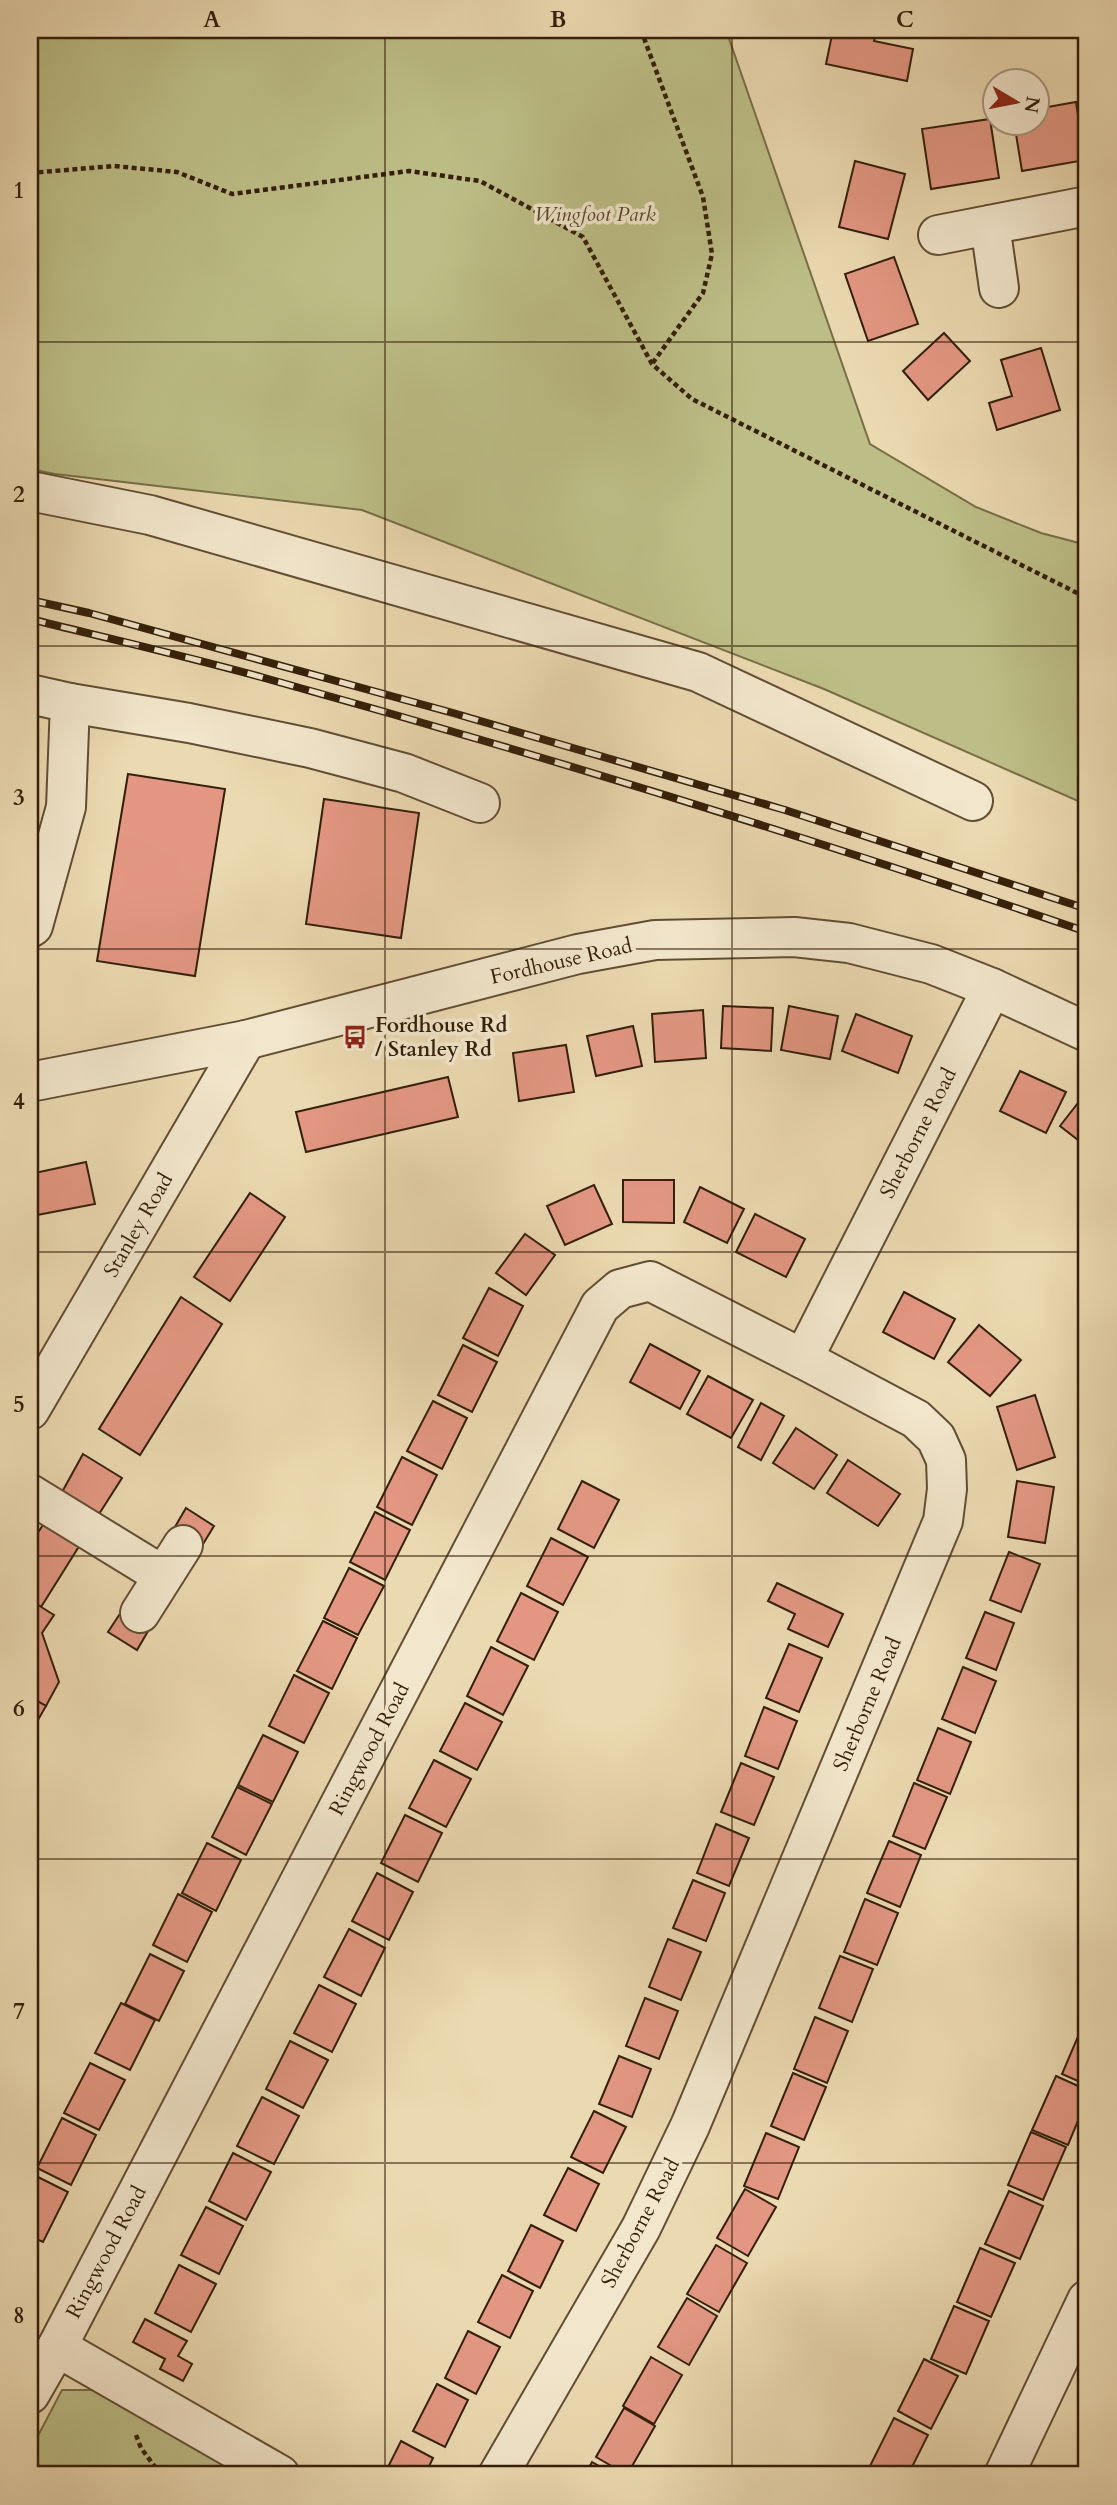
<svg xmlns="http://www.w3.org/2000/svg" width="1117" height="2505" viewBox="0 0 1117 2505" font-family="Cardo,serif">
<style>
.green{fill:#bdbe87;stroke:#786e48;stroke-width:2}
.building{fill:#e39783;stroke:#341f09;stroke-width:2}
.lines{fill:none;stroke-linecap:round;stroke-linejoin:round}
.minor-casing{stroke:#624e33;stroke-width:42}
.path{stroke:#341f09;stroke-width:4.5;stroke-dasharray:5 3.5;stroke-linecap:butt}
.minor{stroke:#f2e6cc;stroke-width:38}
.rail-casing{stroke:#341f09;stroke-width:8}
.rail{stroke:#f2e6cc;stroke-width:5;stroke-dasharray:16;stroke-linecap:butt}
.grid{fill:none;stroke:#341f09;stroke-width:2;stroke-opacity:0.55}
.labels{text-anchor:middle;stroke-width:7;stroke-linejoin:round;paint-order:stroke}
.park-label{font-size:21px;font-style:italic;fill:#564728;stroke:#f2e6cc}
.street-label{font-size:21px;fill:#341f09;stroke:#f2e6cc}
.poi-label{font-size:21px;font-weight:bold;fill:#341f09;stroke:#f2e6cc;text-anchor:start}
.neatline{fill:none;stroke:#341f09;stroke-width:2.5}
.grid-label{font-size:23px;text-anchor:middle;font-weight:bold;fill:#341f09}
</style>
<rect width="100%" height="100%" fill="#ebd9b1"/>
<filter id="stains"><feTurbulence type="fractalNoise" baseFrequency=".00286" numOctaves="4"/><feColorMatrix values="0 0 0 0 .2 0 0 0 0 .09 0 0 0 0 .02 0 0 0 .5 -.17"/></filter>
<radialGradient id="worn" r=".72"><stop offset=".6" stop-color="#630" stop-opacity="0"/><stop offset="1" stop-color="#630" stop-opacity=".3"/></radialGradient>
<g class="green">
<polygon points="30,30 726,30 870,444 976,507 1041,533 1087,545 1087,805 824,689 362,510 55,474 30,469"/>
<polygon points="62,2390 99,2390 244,2475 30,2475 30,2451"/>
</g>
<g class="building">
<polygon points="833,30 877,30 874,41 913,49 907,81 826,64"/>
<polygon points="1076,102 1085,160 1022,171 1014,122 1036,122 1036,109"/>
<polygon points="990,119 999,178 931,189 922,129"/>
<polygon points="855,161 905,174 888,239 839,227"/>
<polygon points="894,257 918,324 868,341 845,274"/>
<polygon points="944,333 970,361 928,400 903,371"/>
<polygon points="1041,348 1060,410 997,430 989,403 1012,396 1001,360"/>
<polygon points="128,774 225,789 195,976 97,961"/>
<polygon points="324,799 419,813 401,938 306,924"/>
<polygon points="723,1006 773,1008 771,1051 721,1048"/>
<polygon points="789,1006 838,1016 830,1059 781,1050"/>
<polygon points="703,1010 706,1058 655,1062 652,1014"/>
<polygon points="856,1014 912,1036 898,1073 842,1051"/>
<polygon points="633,1026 642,1066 596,1076 587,1036"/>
<polygon points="566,1045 574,1092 519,1101 513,1053"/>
<polygon points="1020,1071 1066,1092 1046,1133 1000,1111"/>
<polygon points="448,1077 458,1117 306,1152 296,1112"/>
<polygon points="1085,1094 1087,1096 1087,1147 1060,1126"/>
<polygon points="86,1162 95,1204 37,1215 30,1174"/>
<polygon points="623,1180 674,1180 674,1223 623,1222"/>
<polygon points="594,1185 612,1224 565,1245 547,1206"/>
<polygon points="700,1187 744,1209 727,1243 684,1222"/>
<polygon points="250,1193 285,1217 230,1301 194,1277"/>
<polygon points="755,1214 805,1239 786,1277 736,1252"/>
<polygon points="525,1234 555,1255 526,1295 496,1273"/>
<polygon points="489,1288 523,1306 498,1356 463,1338"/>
<polygon points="904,1292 955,1319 934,1359 883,1332"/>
<polygon points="181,1297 222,1324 140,1455 99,1429"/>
<polygon points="979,1325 1021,1360 990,1396 948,1362"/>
<polygon points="650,1344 700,1371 680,1409 630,1382"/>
<polygon points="463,1345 497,1362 472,1412 438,1395"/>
<polygon points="708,1376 753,1400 731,1438 687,1414"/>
<polygon points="1035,1395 1055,1457 1017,1470 997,1407"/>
<polygon points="433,1401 467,1418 442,1469 407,1451"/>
<polygon points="761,1403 784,1416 761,1460 738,1447"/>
<polygon points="796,1428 837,1455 814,1489 773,1463"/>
<polygon points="83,1454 122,1478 92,1525 56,1503"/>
<polygon points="402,1457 437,1475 412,1525 377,1507"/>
<polygon points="848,1460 900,1494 878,1526 827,1493"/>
<polygon points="582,1481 619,1500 594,1548 558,1529"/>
<polygon points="1017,1481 1054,1487 1045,1543 1008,1537"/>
<polygon points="186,1508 214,1526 200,1549 172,1532"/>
<polygon points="375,1512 410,1530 385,1580 350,1562"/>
<polygon points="48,1517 83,1540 41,1607 30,1600 30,1545"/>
<polygon points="551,1538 588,1557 563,1605 527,1586"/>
<polygon points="1009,1552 1040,1564 1021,1612 990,1600"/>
<polygon points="349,1568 384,1586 358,1635 324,1618"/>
<polygon points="777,1583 843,1614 828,1647 788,1629 795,1614 768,1601"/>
<polygon points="521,1593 558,1612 534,1660 497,1641"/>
<polygon points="30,1600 54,1615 42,1633 59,1682 46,1706 30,1697"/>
<polygon points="123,1609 151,1626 137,1650 108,1632"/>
<polygon points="985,1612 1014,1623 996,1670 966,1658"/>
<polygon points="323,1621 357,1638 332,1689 297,1671"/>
<polygon points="789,1644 822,1658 799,1712 766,1698"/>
<polygon points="491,1647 528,1666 503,1715 467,1696"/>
<polygon points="963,1667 996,1681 975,1733 942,1719"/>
<polygon points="294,1675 329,1693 304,1743 269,1726"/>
<polygon points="30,1697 46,1706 30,1734"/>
<polygon points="465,1703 502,1722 477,1770 440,1751"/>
<polygon points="764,1707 797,1721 778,1769 745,1756"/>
<polygon points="938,1728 971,1742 950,1794 917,1780"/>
<polygon points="263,1735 298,1752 273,1802 238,1785"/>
<polygon points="434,1760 471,1779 446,1827 409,1808"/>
<polygon points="741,1763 774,1777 754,1825 721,1812"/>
<polygon points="914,1783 947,1797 925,1849 893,1836"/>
<polygon points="237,1787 272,1804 246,1855 212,1837"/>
<polygon points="405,1815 442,1833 418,1882 381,1863"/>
<polygon points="716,1824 749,1838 729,1886 697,1873"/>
<polygon points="889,1841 921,1855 900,1907 867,1893"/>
<polygon points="207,1843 241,1860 216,1911 182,1893"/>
<polygon points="377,1873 413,1892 389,1940 352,1921"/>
<polygon points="693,1880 725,1893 706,1941 673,1928"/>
<polygon points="178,1894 212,1912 187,1962 153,1945"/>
<polygon points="865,1899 898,1913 877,1965 844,1952"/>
<polygon points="349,1929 385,1948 361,1996 324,1977"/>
<polygon points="668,1939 701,1952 681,2000 649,1987"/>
<polygon points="150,1954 184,1971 159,2021 125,2004"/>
<polygon points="840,1956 873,1969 852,2022 819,2008"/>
<polygon points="319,1985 356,2004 332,2052 294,2033"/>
<polygon points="645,1998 678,2011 659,2059 626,2046"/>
<polygon points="121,2003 155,2020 130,2070 95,2053"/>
<polygon points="815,2017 848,2031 827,2083 794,2069"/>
<polygon points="1085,2020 1087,2021 1087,2085 1062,2074"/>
<polygon points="290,2041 328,2060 303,2108 266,2089"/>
<polygon points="619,2056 651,2069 632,2117 599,2104"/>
<polygon points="90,2063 125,2080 99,2130 64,2113"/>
<polygon points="793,2073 826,2087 804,2140 771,2126"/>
<polygon points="1056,2076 1087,2090 1087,2099 1068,2145 1032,2130"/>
<polygon points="262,2097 299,2116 274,2164 237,2146"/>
<polygon points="594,2111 626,2127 603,2173 571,2157"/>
<polygon points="62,2118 96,2135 71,2185 37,2168"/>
<polygon points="1031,2132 1066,2147 1043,2200 1008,2185"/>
<polygon points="766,2133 799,2147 778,2199 744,2186"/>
<polygon points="233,2153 271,2172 246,2220 209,2201"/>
<polygon points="568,2168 599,2184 576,2231 544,2215"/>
<polygon points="34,2175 68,2192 43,2242 30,2236 30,2183"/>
<polygon points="745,2189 776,2207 748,2256 717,2238"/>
<polygon points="1009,2191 1043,2206 1020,2259 985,2244"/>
<polygon points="206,2207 243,2226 219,2274 181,2255"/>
<polygon points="531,2225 563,2241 540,2288 508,2271"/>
<polygon points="716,2245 747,2263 719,2312 687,2294"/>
<polygon points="980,2248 1015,2263 991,2317 957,2302"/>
<polygon points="179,2265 216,2284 191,2332 155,2313"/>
<polygon points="502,2275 533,2291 510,2338 478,2322"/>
<polygon points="687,2298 717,2316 689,2365 658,2347"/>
<polygon points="954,2306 989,2321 966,2374 931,2359"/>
<polygon points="145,2319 187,2341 178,2356 192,2364 183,2381 160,2369 165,2359 133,2342"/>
<polygon points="468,2331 500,2347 476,2394 445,2378"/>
<polygon points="651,2357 682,2375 654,2424 623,2406"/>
<polygon points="924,2359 958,2376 931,2429 898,2411"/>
<polygon points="437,2384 468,2400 445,2447 413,2431"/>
<polygon points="624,2408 655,2426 627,2475 596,2457"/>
<polygon points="894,2418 928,2435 908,2475 878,2475 868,2470"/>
<polygon points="401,2441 433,2458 425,2475 384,2475"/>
<polygon points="592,2462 615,2475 585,2475"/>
</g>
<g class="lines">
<g class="minor-casing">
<g id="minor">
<polyline points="990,225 999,288"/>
<polyline points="938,235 1087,206"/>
<polyline points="30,491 150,515 698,672 973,801"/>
<polyline points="30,694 70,703 66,807 33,926 30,928"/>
<polyline points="70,703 189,723 310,748 404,773 480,803"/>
<polyline points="30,1082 246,1040 578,954 655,940 794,937 849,943 931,964 992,988 1087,1032"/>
<polyline points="30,1410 246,1040"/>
<polyline points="30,1494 162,1575"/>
<polyline points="140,1613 183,1545"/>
<polyline points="57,2347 280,2475"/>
<polyline points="30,2394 57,2347 600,1306 620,1289 650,1281 803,1359"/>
<polyline points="498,2475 641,2228 690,2126 943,1521 947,1489 946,1460 936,1438 916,1419 803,1359 992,988"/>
<polyline points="1004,2475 1087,2300"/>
</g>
</g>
<g class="path">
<polyline points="641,30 703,197 712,254 703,293 652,364"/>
<polyline points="30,173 114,166 177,172 232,194 409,171 480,181 583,237 652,364 692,399 1087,598"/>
<polyline points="136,2435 141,2448 161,2475"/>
</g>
<use href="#minor" class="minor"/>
<g class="rail-casing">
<g id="rail">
<polyline points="30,600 89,613 453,713 785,810 1087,909"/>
<path d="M30,619c77,19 155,37 231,58 277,77 554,162 826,255"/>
</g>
</g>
<use href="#rail" class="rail"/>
</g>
<path class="grid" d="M385,30v2445M732,30v2445M30,342h1057M30,646h1057M30,949h1057M30,1252h1057M30,1556h1057M30,1859h1057M30,2163h1057"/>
<defs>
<g id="bus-bare" transform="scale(1.89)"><path d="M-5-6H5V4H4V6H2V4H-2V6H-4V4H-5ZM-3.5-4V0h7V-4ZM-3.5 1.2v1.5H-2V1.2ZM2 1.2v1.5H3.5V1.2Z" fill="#8f2418" stroke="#f2e6cc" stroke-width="2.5" paint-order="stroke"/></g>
</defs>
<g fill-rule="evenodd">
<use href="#bus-bare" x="355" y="1037"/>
</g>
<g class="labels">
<g class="park-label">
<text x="595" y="221">Wingfoot Park</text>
</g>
<g class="street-label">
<text transform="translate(561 961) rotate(-13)" y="7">Fordhouse Road</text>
<text transform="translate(918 1133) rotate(-63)" y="7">Sherborne Road</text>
<text transform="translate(138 1225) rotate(-60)" y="7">Stanley Road</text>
<text transform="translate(867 1704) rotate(-67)" y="7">Sherborne Road</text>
<text transform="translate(369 1749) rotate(-62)" y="7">Ringwood Road</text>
<text transform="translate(640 2223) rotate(-62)" y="7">Sherborne Road</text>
<text transform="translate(106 2252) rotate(-62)" y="7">Ringwood Road</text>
</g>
<g class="poi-label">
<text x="375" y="1032">Fordhouse Rd<tspan x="375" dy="24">/ Stanley Rd</tspan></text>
</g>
</g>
<rect width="1117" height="2505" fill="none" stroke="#ebd9b1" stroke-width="77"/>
<g transform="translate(1016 102) rotate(100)"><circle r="33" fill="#f2e6cc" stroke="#a6967e" stroke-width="2"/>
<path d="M0-5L12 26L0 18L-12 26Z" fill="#8f2418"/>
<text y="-10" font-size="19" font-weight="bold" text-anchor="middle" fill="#341f09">N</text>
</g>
<rect x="38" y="38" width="1040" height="2428" class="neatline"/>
<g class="grid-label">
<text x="212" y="27">A</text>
<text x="558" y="27">B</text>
<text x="905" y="27">C</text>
<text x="19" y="198">1</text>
<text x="19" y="502">2</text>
<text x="19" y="805">3</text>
<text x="19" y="1109">4</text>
<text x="19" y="1412">5</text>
<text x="19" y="1716">6</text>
<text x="19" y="2019">7</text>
<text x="19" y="2323">8</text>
</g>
<rect width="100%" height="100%" filter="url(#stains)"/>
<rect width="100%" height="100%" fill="url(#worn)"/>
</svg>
